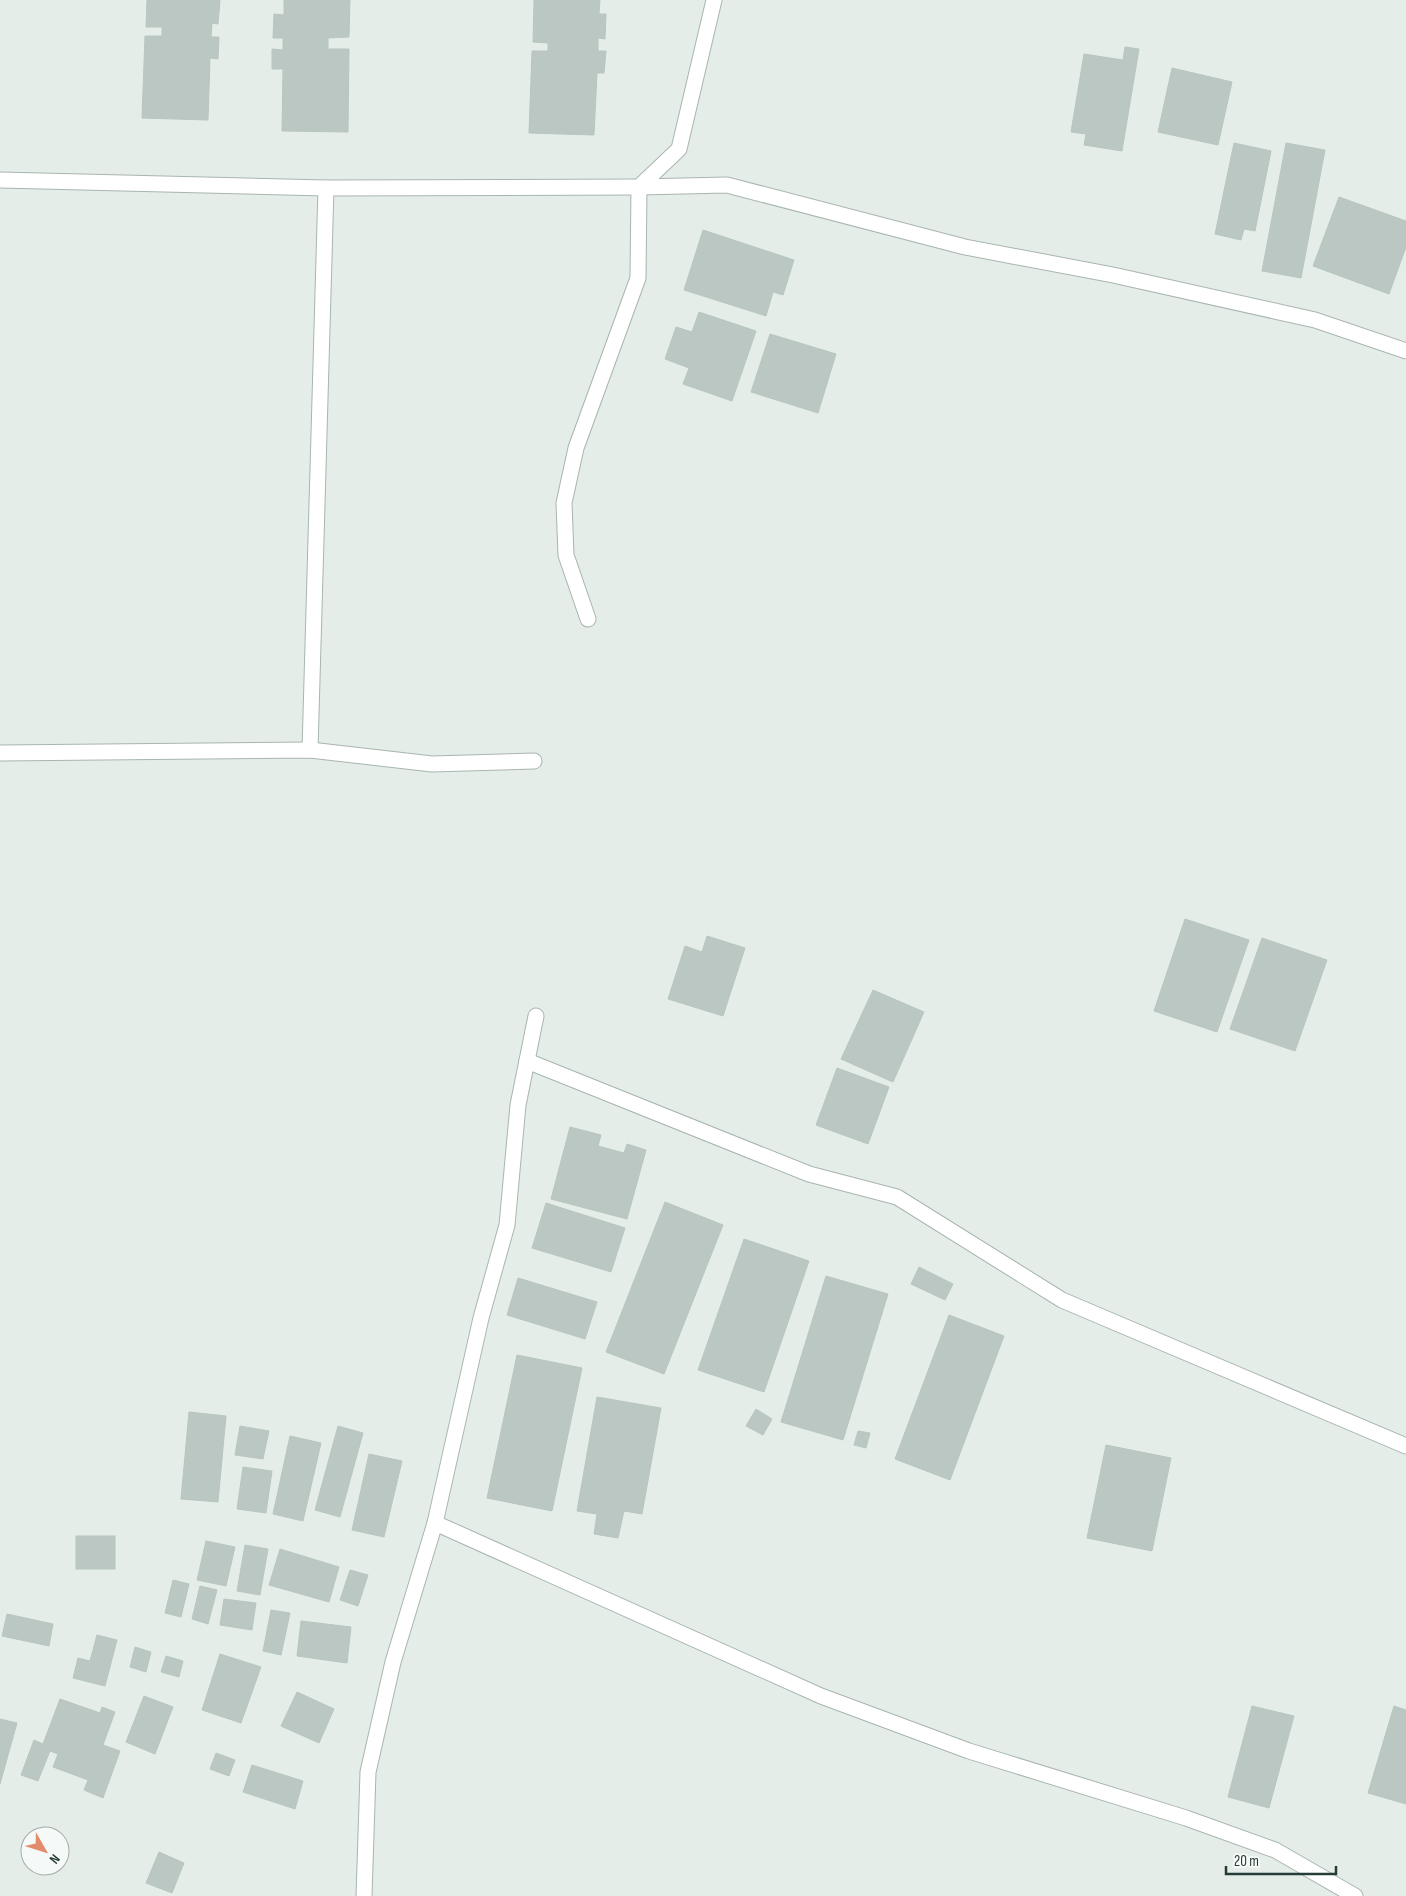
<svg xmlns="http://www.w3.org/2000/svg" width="1406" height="1896" viewBox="0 0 1406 1896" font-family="'Sofia Sans Condensed',sans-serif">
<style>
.building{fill:#bac7c2;stroke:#b8c6c0}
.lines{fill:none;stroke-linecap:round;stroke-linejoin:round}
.minor-casing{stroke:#a8b5b0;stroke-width:17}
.minor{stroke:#fff;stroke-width:15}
</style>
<rect width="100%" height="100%" fill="#e5ede9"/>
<g class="building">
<polygon points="147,0 220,0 218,24 212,23 211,37 219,37 218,59 210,58 208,120 142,118 145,36 162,36 162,27 146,27"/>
<polygon points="284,0 350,0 349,37 328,38 328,49 349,49 348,132 282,131 283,69 272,69 272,49 283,50 283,38 273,38 274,14 284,15"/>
<polygon points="534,0 600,0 599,14 606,14 605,39 598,38 598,51 606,51 604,73 597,73 594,135 529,133 532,51 548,51 548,43 533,42"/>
<polygon points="1125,47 1139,49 1122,151 1084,145 1086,134 1071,132 1084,54 1123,60"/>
<polygon points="1172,68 1232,82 1218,145 1158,132"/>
<polygon points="1234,143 1271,151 1255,231 1244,229 1241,240 1215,234"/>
<polygon points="1286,143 1325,150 1301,278 1262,271"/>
<polygon points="1339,197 1406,221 1406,247 1389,294 1313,266"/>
<polygon points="703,230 794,260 783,295 773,292 766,316 684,290"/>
<polygon points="699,312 756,331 732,401 683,384 689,368 665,359 676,327 692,332"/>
<polygon points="770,334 836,354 818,413 751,392"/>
<polygon points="1185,919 1249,940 1217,1032 1154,1011"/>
<polygon points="707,936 745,948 723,1016 668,999 685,946 702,952"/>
<polygon points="1262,938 1327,960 1295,1051 1230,1029"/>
<polygon points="873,990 924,1012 893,1082 841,1059"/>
<polygon points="837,1068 889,1087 868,1144 816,1125"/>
<polygon points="570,1127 601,1135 598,1146 624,1153 627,1144 646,1150 627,1219 551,1199"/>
<polygon points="665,1202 723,1225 664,1374 606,1352"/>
<polygon points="546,1203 625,1228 611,1272 532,1248"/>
<polygon points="744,1239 809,1261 764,1392 698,1370"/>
<polygon points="919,1267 953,1284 945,1300 911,1284"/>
<polygon points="826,1276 888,1294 843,1440 781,1422"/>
<polygon points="518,1278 597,1302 585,1339 507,1315"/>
<polygon points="949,1315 1004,1336 950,1480 895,1459"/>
<polygon points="517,1355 582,1368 552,1511 487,1498"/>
<polygon points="597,1397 661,1408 642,1514 624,1511 618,1538 594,1534 597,1514 577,1511"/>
<polygon points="756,1409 772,1419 763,1435 746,1426"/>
<polygon points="189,1412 226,1416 218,1502 181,1499"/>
<polygon points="240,1426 269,1431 263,1459 235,1455"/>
<polygon points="338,1426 363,1433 340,1517 315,1510"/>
<polygon points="858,1431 870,1433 866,1448 854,1445"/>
<polygon points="290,1436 321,1443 303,1521 273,1514"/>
<polygon points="1106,1445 1171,1458 1152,1551 1087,1538"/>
<polygon points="369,1454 402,1461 384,1537 352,1530"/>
<polygon points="243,1467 272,1471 266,1513 237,1509"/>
<rect x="76" y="1536" width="39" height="33"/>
<polygon points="206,1541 235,1547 226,1586 197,1580"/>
<polygon points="245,1545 268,1549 260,1595 237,1591"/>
<polygon points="280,1549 339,1567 329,1602 269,1585"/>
<polygon points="350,1570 368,1575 358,1606 340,1600"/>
<polygon points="173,1580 189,1584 181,1617 165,1613"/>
<polygon points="200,1586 217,1590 208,1624 192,1619"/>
<polygon points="224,1599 256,1603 252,1630 220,1625"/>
<polygon points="271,1610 290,1613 281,1655 263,1651"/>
<polygon points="7,1614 53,1624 49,1646 2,1636"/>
<polygon points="301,1621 351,1627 347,1663 297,1656"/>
<polygon points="97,1635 117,1640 105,1686 73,1678 78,1658 90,1661"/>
<polygon points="135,1647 151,1652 146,1672 130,1667"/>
<polygon points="220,1654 261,1667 241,1723 202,1710"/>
<polygon points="166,1656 183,1661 179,1677 161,1672"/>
<polygon points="297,1692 334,1709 319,1743 281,1726"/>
<polygon points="144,1696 173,1707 155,1754 126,1742"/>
<polygon points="60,1699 100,1713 102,1707 115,1712 103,1745 120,1751 103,1798 84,1790 88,1780 53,1767 58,1754 50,1751 38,1781 21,1775 34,1740 43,1744"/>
<polygon points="1252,1706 1294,1716 1269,1808 1228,1797"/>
<polygon points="1394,1706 1406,1710 1406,1804 1368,1793"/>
<polygon points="0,1719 17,1723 0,1784"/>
<polygon points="216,1753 235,1760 229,1776 210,1769"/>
<polygon points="252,1765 303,1781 295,1809 243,1792"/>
<polygon points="159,1852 184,1863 172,1893 146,1883"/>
</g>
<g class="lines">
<g class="minor-casing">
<g id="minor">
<polyline points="0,180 326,188 639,187 727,185 965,247 1113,275 1315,320 1406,351"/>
<polyline points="588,619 566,555 564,503 576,448 638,278 639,187 679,149 714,0"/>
<polyline points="310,750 326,188"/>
<polyline points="0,753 310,750 432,764 534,761"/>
<polyline points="527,1061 809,1174 897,1197 1062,1300 1406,1446"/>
<polyline points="435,1523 821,1696 969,1751 1186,1818 1275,1850 1355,1896"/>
<polyline points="364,1896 368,1772 393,1662 435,1523 481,1318 507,1225 518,1105 536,1016"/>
</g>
</g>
<use href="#minor" class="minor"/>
</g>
<g transform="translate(45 1851) rotate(129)"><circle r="24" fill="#f5f9f7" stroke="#a2aeaa"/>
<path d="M0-4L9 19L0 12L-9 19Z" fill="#e48b6b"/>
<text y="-8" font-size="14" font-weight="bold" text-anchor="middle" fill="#263d37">N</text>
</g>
<path d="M1226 1866v8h110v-8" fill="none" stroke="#263d37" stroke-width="2.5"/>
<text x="1234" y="1866" font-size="15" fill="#263d37" stroke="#f5f9f7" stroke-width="4" paint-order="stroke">20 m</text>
</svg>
